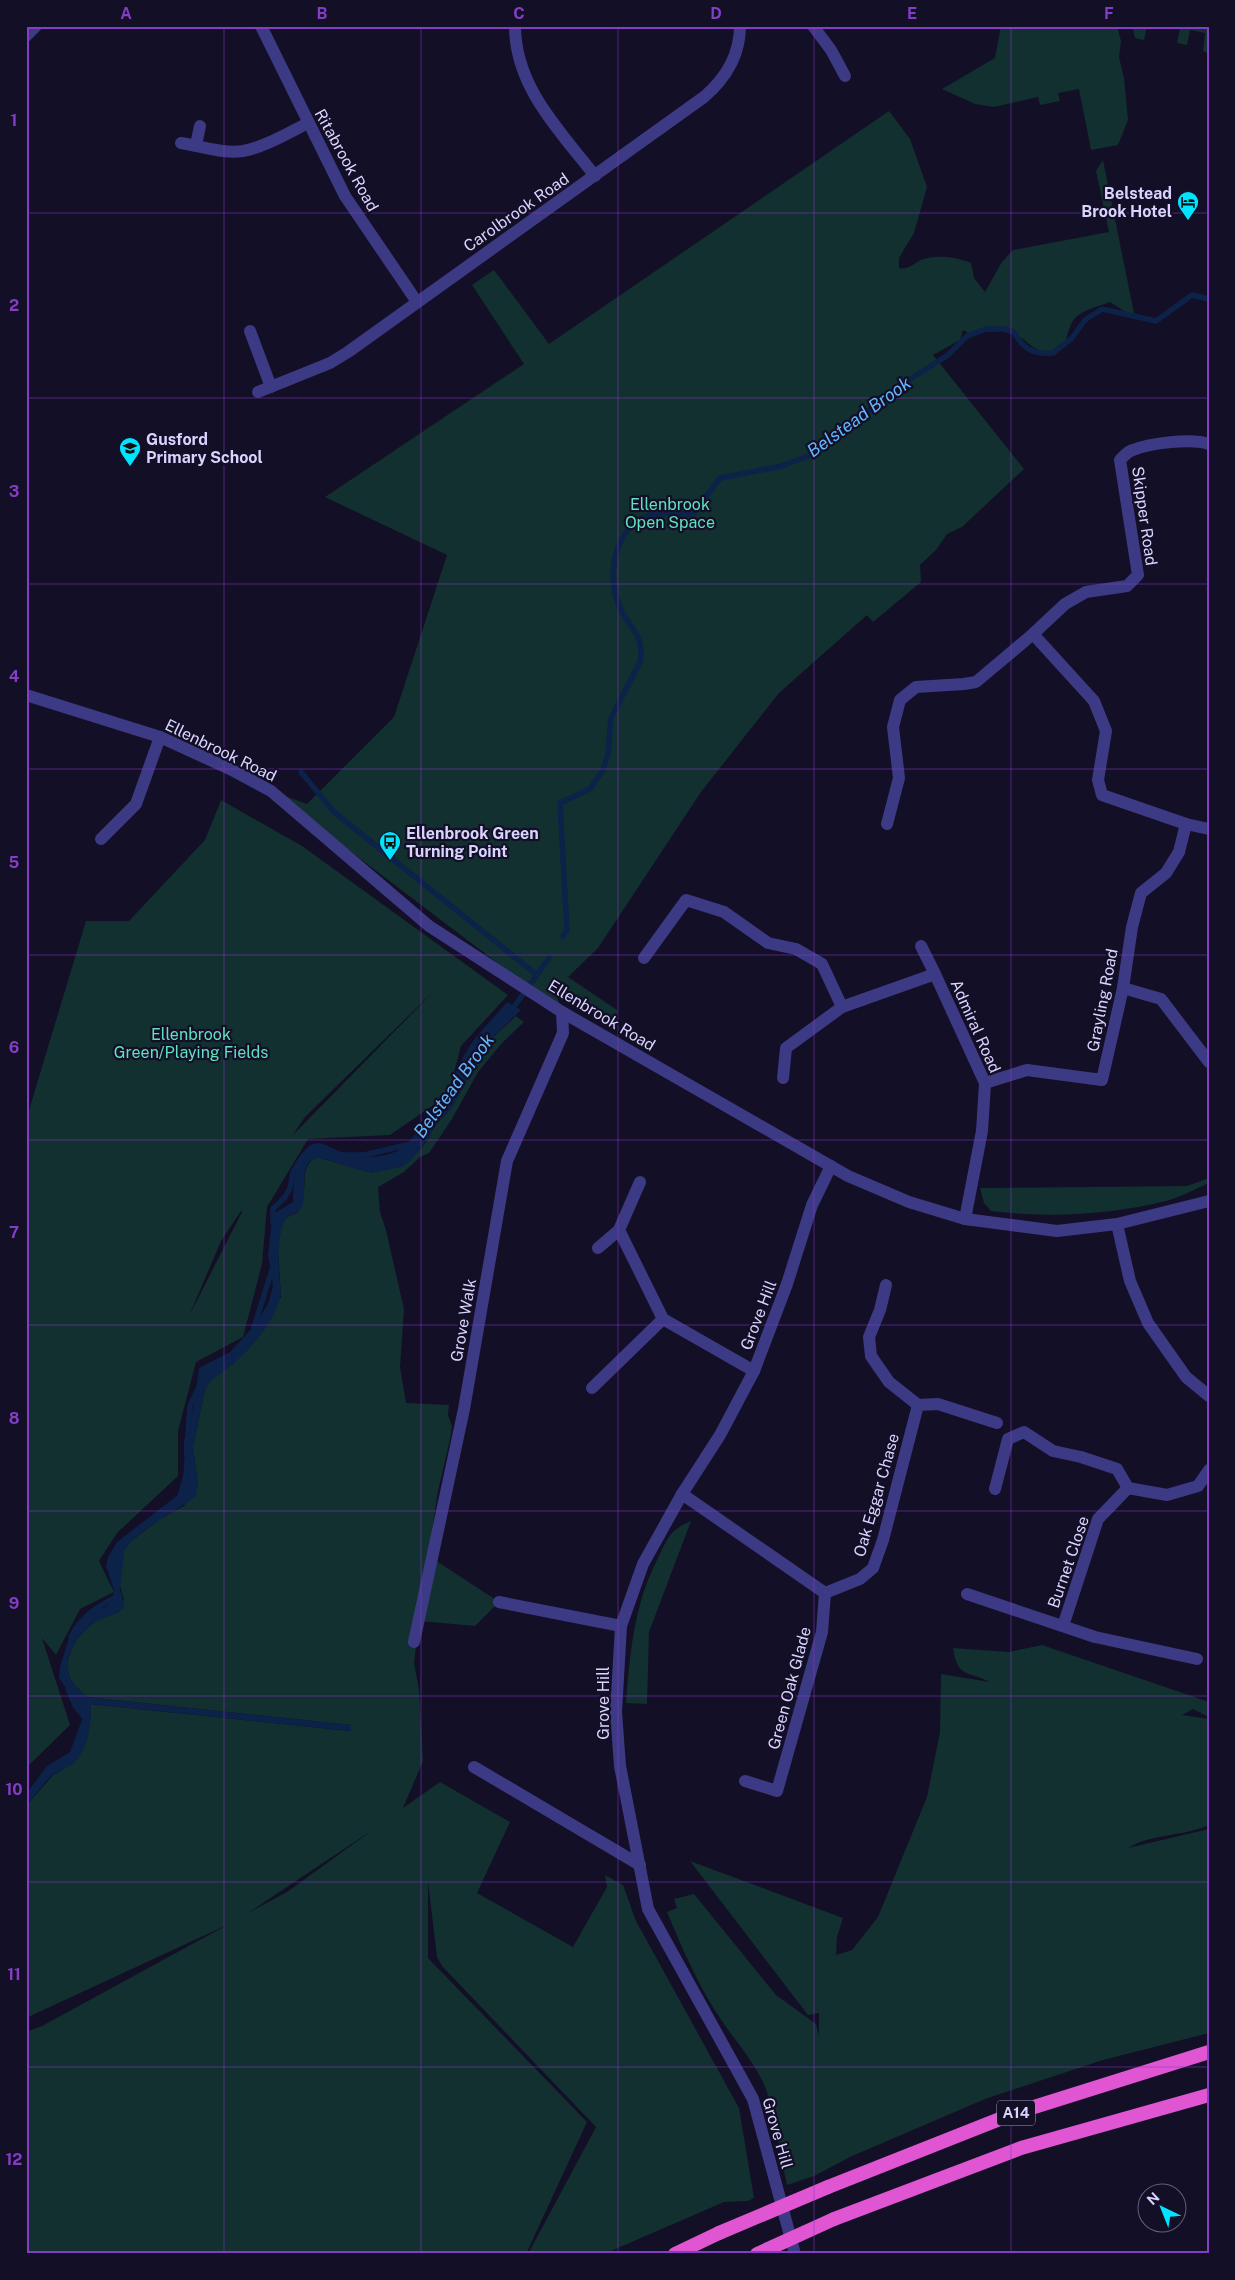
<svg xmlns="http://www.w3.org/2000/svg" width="1235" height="2280" viewBox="0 0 1235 2280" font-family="'Public Sans',sans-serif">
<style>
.green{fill:#12302f;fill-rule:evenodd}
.water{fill:#0c2248}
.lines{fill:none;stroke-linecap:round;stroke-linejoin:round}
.stream{stroke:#0c2248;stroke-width:5.5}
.minor{stroke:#3d3a85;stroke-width:12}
.tertiary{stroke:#3d3a85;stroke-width:12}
.trunk{stroke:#e055d1;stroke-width:14}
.trunk-bridge{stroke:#e055d1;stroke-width:14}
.grid{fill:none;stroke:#843dc5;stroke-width:1;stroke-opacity:0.55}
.labels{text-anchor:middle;stroke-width:4.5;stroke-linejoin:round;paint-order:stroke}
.shield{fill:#130f26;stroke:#9e99be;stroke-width:1}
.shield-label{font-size:15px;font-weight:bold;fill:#d9d4ff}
.street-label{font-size:16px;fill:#d9d4ff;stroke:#130f26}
.poi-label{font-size:16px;font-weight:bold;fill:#d9d4ff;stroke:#130f26;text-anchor:start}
.park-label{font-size:16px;fill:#5fe0c0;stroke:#130f26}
.water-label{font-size:18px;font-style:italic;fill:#62b6ff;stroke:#130f26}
.neatline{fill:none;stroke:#843dc5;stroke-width:2}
.grid-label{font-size:16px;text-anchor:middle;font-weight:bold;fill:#843dc5}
</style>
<rect width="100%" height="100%" fill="#130f26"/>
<g class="green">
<polygon points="1001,26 1117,26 1121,41 1119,57 1124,78 1128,120 1118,145 1091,150 1079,89 1058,93 1060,101 1040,105 1038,97 994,107 975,104 942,89 995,58"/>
<polygon points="1132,26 1147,26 1144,40 1135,38"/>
<polygon points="1174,26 1209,26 1209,54 1203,51 1205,33 1190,30 1187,45 1177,43 1180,28"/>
<path d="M889,111l21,28 17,48 -13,46 -15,25v10c9,2 14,-4 22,-8 15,-6 36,-3 50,3l3,15 11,14 17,-30 11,-12 96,-18 -13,-61 7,-11 32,158 -25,-16c-10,4 -28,8 -35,16 -11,13 -4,33 -27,34 -15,1 -26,-18 -40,-22 -13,-3 -26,2 -38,4l-7,-4 -3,10 -27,15 91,114 -62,58 -15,7 -11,16 -16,15 1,17 -48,40 -6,-7 -88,78 -78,99 -103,156 -30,29 49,33 1,12 -63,-32 7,22 -291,-221 36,13 87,-87 53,-162 -122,-58 199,-133 -52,-79 22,-15 55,74z"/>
<path d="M221,800l81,46 206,149 -47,51 -13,49 -58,40 -82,4 -41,68 -5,57 -19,73 -47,25 -18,69v45l-61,57 -18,28 15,31 -34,17 -24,46 -14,-17 28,87 -44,43v-648l60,-199h43l76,-81zM439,986l-147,150 13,-19zM241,1211l1,1 -53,104 32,-75z"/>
<path d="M516,1016l8,6 -22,21 -24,29 -26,47 -23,34 -9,4 -16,15 -26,15 2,25 6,18 18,79 -4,58 6,36 43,2 -1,10 4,11 -1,9 -13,56 -16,107 10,-40 67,44 -24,24 -56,-5 -5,42 5,27 4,71 -20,47 37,-26 70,40 -33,71 96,54 34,-60 -2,-12 18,10 13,36 103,187 15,90 -6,3 -24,1 -120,52h-76l68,-127 -154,-161 -5,-9 -9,-75v76l159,164 -61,132h-500v-222l16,-6 187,-102 -203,94v-212l27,-31 19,-11 13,-20 6,-29 -1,-11 260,27 1,-6 -265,-28c-4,-5 -12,-11 -15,-17 -11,-21 8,-49 26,-59 7,-4 15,-6 22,-9l5,-12 -7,-25 2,-18 7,-12 34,-26 24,-13 14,-23 -5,-36 12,-58 5,-9 23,-16 48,-67 -3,-48 2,-17 5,-14 12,-5c2,-5 5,-11 6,-16 4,-15 -3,-27 11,-39h6l52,15 48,-23 10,-13 3,-9 19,-21 36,-65zM374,1829l-87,63 -39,21z"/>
<path d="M1209,1178v5c-14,6 -28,14 -43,18 -56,14 -117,17 -175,10l-7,-8 -4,-15 207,-2z"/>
<path d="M691,1521l-42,111 -2,72 -21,-1c4,-50 8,-98 31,-143 10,-20 12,-30 34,-39z"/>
<path d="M1042,1645l167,57v15l-16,-8 -11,6 27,4v106c-26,12 -56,8 -81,23l81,-19v204l-106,27 -118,39 -135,58 -36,19 -27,9c-7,-30 -11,-63 -20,-93 -8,-24 -29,-48 -43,-68 -24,-34 -41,-74 -57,-112l10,-4 -3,-9 20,-5 82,101 40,29 3,12v-23l-11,2 -118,-154 153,57 -6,19 -1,18 16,-5 26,-33 49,-120 13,-65 1,-58 49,8c-22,-11 -33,-4 -37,-34l56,4z"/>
</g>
<path class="water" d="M507,1002l14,8 -33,32 -36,65 -19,21 -3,9 -21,25 -8,5 -30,6 -51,-15c-24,0 -12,35 -18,49 -3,6 -11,8 -17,11 -7,20 -7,36 -6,57 1,7 3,16 1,23 -7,25 -27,49 -46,65 -10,9 -22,14 -29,26l-12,58 5,36 -2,13c-25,21 -80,40 -79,78 0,11 7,22 7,34 -8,7 -18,8 -27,13 -18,10 -37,38 -26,59 4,6 11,12 15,17l265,28v6l-260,-27c0,20 -2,48 -20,61 -6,4 -14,6 -20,11 -9,10 -17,20 -25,30v-12l21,-28 23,-14 13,-35 -4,-10 -20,-29 1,-11 9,-29 20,-24 18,-8 7,-8v-8l-8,-24 2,-9 9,-15 66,-51 6,-15 -5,-21v-14l10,-36 5,-37 31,-16 24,-26 14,-22 5,-18 -5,-31 4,-35 4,-8 17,-10c0,-16 2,-58 25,-59 6,0 15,6 21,8 21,9 46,8 66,-4 32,-21 43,-64 61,-95 10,-18 28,-34 41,-50z"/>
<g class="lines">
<g class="stream">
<polyline points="301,772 334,812 537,975"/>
<path d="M563,936l4,-6 -7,-127 30,-14 13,-19 5,-16 3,-36 29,-56c6,-28 -14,-36 -22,-59 -12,-31 -2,-82 37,-89 12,-2 26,0 38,0l27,-36 62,-12 26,-10 15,-9 78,-62 47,-30 19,-19 19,-7h18l10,3c9,17 20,23 39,21l19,-15 13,-18 17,-11 54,12 36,-26 17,4"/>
<polyline points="511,1011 549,958"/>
<polyline points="344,1155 364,1155 411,1144 441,1105"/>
<polyline points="273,1223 273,1209 285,1197 290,1188 293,1172 303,1156"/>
<polyline points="254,1327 272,1270"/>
<polyline points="188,1433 190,1406 199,1387"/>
<polyline points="179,1499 186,1476 187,1459"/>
<path d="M71,1637c10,-20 26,-30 45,-40l6,-49"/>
<polyline points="68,1689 75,1705 85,1718"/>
</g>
<g class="minor">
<polyline points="261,26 345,196 417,302"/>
<path d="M515,26c0,61 45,105 80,150"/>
<polyline points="813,26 831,50 845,76"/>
<polyline points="26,36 36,26"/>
<path d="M181,143c19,3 42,11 62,8 22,-4 45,-18 65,-28"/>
<polyline points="196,145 200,126"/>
<polyline points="250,331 271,387"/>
<path d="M258,392l72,-29 18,-11 356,-255c21,-18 36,-42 36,-71"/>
<polyline points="1033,634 1094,701 1106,731 1098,780 1102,795 1186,824 1209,829"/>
<path d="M887,824l12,-46 -6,-51 7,-27 16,-13 48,-3 12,-2 57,-48 32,-30 21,-12 41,-6 11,-11 -18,-115c4,-4 8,-9 13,-10 17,-7 58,-12 76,-6"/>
<polyline points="101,839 136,804 160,737"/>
<polyline points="921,946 935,974"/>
<polyline points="644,958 686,900 724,912 768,943 796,949 822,964 842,1007 935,974 985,1083 982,1131 965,1219"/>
<polyline points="1123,988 1161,999 1209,1062"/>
<polyline points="783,1078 786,1048 842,1007"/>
<polyline points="985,1083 1027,1070 1102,1080 1123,988 1132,927 1141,893 1166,873 1179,852 1186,824"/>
<polyline points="640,1182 619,1230 663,1319 754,1371"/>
<polyline points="1117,1224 1130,1281 1148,1323 1186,1377 1209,1396"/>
<polyline points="598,1248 619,1230"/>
<polyline points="886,1285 880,1310 869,1337 871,1356 889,1382 918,1405"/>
<polyline points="592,1388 663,1319"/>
<polyline points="995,1489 1008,1439 1024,1432 1053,1451 1081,1457 1117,1469 1128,1488"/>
<polyline points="682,1494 825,1593 860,1579 873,1568 883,1540 918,1405 938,1404 997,1423"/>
<polyline points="967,1594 1095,1637 1197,1659"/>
<polyline points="499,1602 621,1626"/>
<polyline points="1063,1626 1098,1519 1128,1488 1167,1495 1198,1486 1209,1470"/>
<polyline points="414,1642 464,1409 507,1161 563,1033 562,1012"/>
<polyline points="474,1767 640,1865"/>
<polyline points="745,1781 777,1791 822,1632 825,1593"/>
<polyline points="795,2254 753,2099 648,1909 620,1766 616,1712 621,1626 643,1564 682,1494 720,1435 754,1371 787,1284 812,1205 831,1166"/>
</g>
<polyline class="tertiary" points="26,695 160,737 232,770 271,791 429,926 562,1012 848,1176 909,1202 965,1219 1057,1231 1117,1224 1209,1201"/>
<g class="trunk">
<polyline points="828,2187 1015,2113 1209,2052"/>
<polyline points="834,2219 1021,2148 1209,2095"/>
<polyline points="675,2254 719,2233"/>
</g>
<g class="trunk-bridge">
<polyline points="719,2233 828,2187"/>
<polyline points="757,2254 834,2219"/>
</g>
</g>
<path class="grid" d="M224,26v2228M421,26v2228M618,26v2228M814,26v2228M1011,26v2228M26,213h1183M26,398h1183M26,584h1183M26,769h1183M26,955h1183M26,1140h1183M26,1325h1183M26,1511h1183M26,1696h1183M26,1882h1183M26,2067h1183"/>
<defs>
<g id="hotel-pin" transform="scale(1.125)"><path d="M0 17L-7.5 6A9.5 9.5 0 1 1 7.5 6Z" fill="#00e5ff" stroke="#130f26"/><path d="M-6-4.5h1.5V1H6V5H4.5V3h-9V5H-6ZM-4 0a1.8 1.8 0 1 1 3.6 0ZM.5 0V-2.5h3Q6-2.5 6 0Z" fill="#111"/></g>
<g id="school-pin" transform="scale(1.125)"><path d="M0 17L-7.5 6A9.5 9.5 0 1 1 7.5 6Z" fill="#00e5ff" stroke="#130f26"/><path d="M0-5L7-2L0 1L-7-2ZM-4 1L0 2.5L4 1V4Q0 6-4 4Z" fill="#111"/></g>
<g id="bus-pin" transform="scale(1.125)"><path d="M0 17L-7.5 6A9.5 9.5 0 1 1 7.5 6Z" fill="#00e5ff" stroke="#130f26"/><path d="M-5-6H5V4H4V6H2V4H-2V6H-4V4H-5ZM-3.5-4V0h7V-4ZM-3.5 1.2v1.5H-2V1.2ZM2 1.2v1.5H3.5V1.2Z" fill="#111"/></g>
</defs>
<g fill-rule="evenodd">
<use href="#hotel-pin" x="1188" y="202"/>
<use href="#school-pin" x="130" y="448"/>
<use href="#bus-pin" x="390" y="842"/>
</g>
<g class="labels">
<rect class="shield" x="997" y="2100.5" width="38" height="25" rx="4"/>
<g class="shield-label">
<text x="1016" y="2118">A14</text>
</g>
<g class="street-label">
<text transform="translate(347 160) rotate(61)" y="6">Ritabrook Road</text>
<text transform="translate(516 212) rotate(-35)" y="6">Carolbrook Road</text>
<text transform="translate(1145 516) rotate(82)" y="6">Skipper Road</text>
<text transform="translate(221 750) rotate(26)" y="6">Ellenbrook Road</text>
<text transform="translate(1102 1000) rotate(-79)" y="6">Grayling Road</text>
<text transform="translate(602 1015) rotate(31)" y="6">Ellenbrook Road</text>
<text transform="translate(976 1026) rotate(66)" y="6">Admiral Road</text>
<text transform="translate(758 1315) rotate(-69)" y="6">Grove Hill</text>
<text transform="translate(463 1320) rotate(-80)" y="6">Grove Walk</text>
<text transform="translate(876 1495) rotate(-74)" y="6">Oak Eggar Chase</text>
<text transform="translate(1068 1562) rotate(-71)" y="6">Burnet Close</text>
<text transform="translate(789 1688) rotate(-75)" y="6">Green Oak Glade</text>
<text transform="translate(603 1703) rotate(-90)" y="6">Grove Hill</text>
<text transform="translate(778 2133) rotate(74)" y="6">Grove Hill</text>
</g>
<g class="poi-label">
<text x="1172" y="199" text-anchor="end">Belstead<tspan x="1172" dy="18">Brook Hotel</tspan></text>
<text x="146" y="445">Gusford<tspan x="146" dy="18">Primary School</tspan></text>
<text x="406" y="839">Ellenbrook Green<tspan x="406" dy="18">Turning Point</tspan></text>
</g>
<g class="park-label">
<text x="670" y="510">Ellenbrook<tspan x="670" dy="18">Open Space</tspan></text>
<text x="191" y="1040">Ellenbrook<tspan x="191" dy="18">Green/Playing Fields</tspan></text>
</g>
<g class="water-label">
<text transform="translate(859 417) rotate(-36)" y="6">Belstead Brook</text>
<text transform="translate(454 1086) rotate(-54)" y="6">Belstead Brook</text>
</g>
</g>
<rect width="1235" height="2280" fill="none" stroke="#130f26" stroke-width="55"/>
<g transform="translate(1162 2208) rotate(317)"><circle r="24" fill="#130f26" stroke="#625e7d"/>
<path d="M0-4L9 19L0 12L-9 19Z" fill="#00e5ff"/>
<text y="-8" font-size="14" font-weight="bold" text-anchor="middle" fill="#d9d4ff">N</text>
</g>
<rect x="28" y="28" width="1180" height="2224" class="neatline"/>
<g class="grid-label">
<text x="126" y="19">A</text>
<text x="322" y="19">B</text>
<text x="519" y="19">C</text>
<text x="716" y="19">D</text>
<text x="912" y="19">E</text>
<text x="1109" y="19">F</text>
<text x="14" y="126">1</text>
<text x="14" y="311">2</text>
<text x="14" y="497">3</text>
<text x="14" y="682">4</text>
<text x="14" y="868">5</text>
<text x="14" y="1053">6</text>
<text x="14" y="1238">7</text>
<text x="14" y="1424">8</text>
<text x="14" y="1609">9</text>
<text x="14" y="1795">10</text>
<text x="14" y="1980">11</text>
<text x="14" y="2165">12</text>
</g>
</svg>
